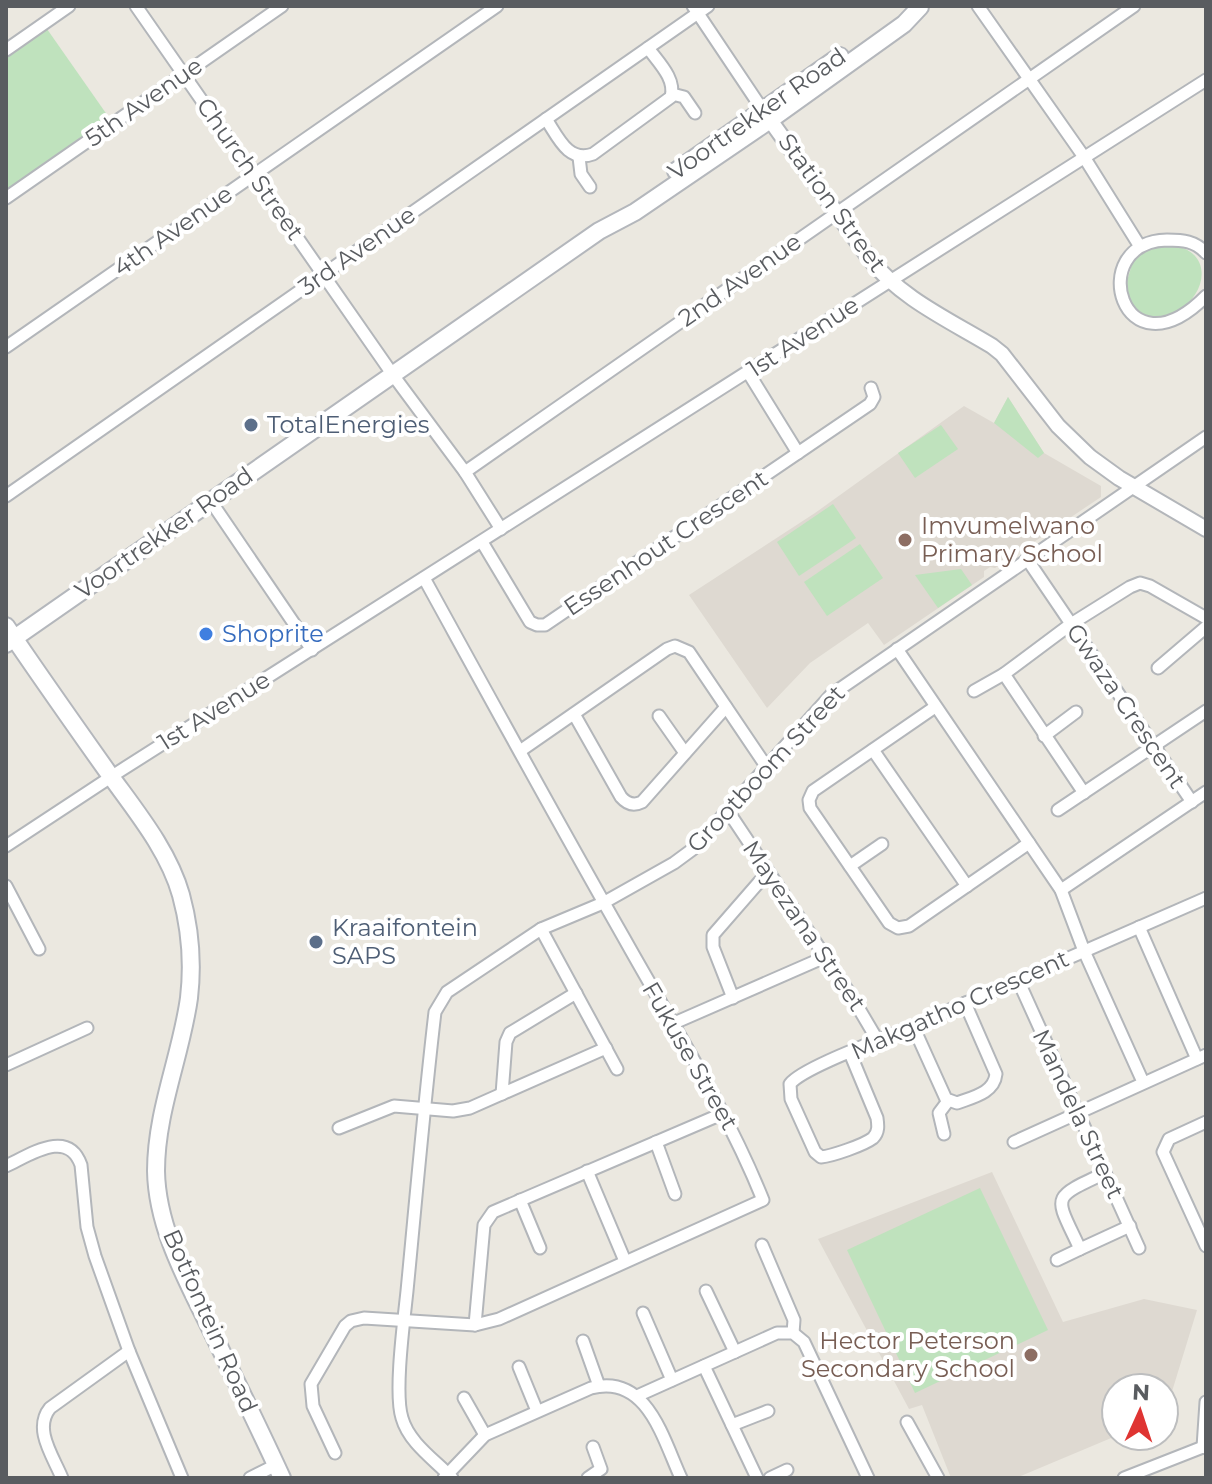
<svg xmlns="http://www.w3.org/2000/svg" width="1212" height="1484" viewBox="0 0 1212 1484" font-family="Montserrat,sans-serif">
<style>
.education{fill:#ded9d1}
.green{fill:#bfe2bd}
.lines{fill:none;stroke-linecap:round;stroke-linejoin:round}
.minor-casing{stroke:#b3b6ba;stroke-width:15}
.tertiary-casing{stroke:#b3b6ba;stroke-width:18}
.secondary-casing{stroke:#b4b7bc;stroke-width:20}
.minor{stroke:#fff;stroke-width:11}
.tertiary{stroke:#fff;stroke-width:14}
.secondary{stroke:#fff;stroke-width:16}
.service-dot{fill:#5c6f8a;stroke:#fff;stroke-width:3}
.education-dot{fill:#8d6e63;stroke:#fff;stroke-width:3}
.shop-dot{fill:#3f7fe0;stroke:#fff;stroke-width:3}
.labels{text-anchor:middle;stroke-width:8;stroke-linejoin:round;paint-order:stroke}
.street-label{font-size:24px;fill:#595c60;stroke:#fff}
.service-label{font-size:24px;fill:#4e5e75;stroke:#fff;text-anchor:start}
.education-label{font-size:24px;fill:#785e54;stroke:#fff;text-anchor:start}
.shop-label{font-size:24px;fill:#366cbe;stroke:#fff;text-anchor:start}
</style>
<rect width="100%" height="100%" fill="#ebe8e0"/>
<g class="education">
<polygon points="1008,397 1044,453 1101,486 1101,497 995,568 990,567 984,571 984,577 884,645 868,623 810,663 767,708 689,595 815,513 964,406 994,423"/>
<polygon points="992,1172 1063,1322 1144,1299 1197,1310 1166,1411 1164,1412 1164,1388 1116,1388 1116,1436 1016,1478 951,1478 922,1405 909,1409 818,1239"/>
</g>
<g class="green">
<polygon points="47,29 110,119 10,188 6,188 6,58"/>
<path d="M1164,245c48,0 48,46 12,68 -6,3 -12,7 -18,7 -6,-1 -13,-3 -19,-5l-15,-24 12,-40z"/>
<polygon points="1008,397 1044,453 1038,458 994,423"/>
<polygon points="941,425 958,449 915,478 898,453"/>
<polygon points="833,504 856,538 799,576 777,542"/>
<polygon points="860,544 883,578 827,616 804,582"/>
<polygon points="961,569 972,585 938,608 915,575"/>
<polygon points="980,1188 1048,1330 915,1393 847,1250"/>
</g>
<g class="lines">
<g class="minor-casing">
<g id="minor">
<polyline points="136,6 393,375 465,472 501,529"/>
<polyline points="693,6 762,109"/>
<polyline points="978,6 1084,157 1139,245"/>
<polyline points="6,50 69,6"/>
<polyline points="672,94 684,97 695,113"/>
<path d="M546,119c12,18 22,44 47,35l78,-57c5,-18 -12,-34 -23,-49"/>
<polyline points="579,157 581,174 590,187"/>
<polyline points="6,198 282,6"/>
<path d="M1206,253c-11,-12 -23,-13 -39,-13 -84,2 -45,141 39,56"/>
<polyline points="6,347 497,6"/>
<polyline points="748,372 798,453"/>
<polyline points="465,472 1134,6"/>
<polyline points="6,496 708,6"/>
<polyline points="210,500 312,650"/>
<polyline points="482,542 530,622 537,625 545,625 870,404 874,397 871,388"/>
<polyline points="1027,559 1192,802"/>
<polyline points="897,649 1061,890 1084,951 1143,1082"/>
<polyline points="1158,668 1206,627"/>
<polyline points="974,691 1004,674"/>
<polyline points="935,707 813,791 809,800 810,808 889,923 898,928 909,926 1029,843"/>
<path d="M574,714l47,83c6,7 13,9 21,5l84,-95"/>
<polyline points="659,716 685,753"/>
<polyline points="1044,736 1076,712"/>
<polyline points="873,750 967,886"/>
<polyline points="520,751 667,649 675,646 689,652 766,766"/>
<polyline points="1084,793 1004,674 1071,624 1130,587 1140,583 1150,586 1206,618"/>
<polyline points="1058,810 1206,711"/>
<polyline points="728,811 852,997 878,1041"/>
<polyline points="6,846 120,771 1206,80"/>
<polyline points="850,866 882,844"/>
<polyline points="6,886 39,949"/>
<polyline points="1061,890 1206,792"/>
<polyline points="1139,927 1197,1059"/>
<polyline points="541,929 617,1069"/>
<polyline points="1018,980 1139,1248"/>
<polyline points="733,998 713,947 713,935 767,873"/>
<polyline points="672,1024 825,957"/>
<path d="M913,1026l33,73 11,4c16,-6 37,-10 39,-29l-31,-71"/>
<path d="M850,1053l27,65c1,7 2,14 -4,20 -9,7 -41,18 -52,19l-6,-5 -24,-53 -1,-15c13,-17 98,-47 123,-58l293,-128"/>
<polyline points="6,1065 87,1028"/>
<polyline points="502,1094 506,1042 510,1033 576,993"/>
<polyline points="1206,1122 1169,1139 1163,1152 1206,1246"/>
<polyline points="339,1128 394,1106 453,1111 470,1108 606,1048"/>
<polyline points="944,1134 939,1113 948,1101"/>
<polyline points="656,1142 675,1194"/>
<polyline points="1014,1142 1206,1055"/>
<path d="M6,1166c24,-11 62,-38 75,-1l6,62 8,29 34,95 53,127"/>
<polyline points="587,1171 625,1261"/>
<path d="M1105,1173c-56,26 -50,22 -25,76l50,-23"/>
<polyline points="520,1200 540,1248"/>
<polyline points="762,1245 794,1320 793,1333"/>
<polyline points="1057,1260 1080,1249"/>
<polyline points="706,1291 735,1352"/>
<polyline points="643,1313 672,1380"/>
<polyline points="475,1325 484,1225 493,1212 724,1113"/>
<polyline points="583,1341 599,1386"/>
<polyline points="704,1366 757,1478"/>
<polyline points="519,1367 537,1411"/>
<polyline points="637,1396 777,1333 793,1333 804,1342 868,1478"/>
<polyline points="464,1398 485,1435"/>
<polyline points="907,1422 938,1478"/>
<polyline points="732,1425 768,1411"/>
<polyline points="1203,1447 1206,1402"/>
<path d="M335,1453l-22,-47 -2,-22 34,-58 6,-5 13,-3 111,7 24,-6 264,-119c-37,-92 -91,-176 -139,-262 -68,-119 -134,-240 -200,-360"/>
<path d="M62,1478c-9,-22 -29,-49 -12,-70l79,-57"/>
<polyline points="250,1478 276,1465"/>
<path d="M444,1478l41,-43 106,-47c56,-15 72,51 90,90"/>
<path d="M452,1478c-17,-18 -43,-35 -50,-60 -8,-25 2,-98 5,-127 9,-93 17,-186 28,-279l12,-20 94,-63 62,-26 71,-40 19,-14 138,-154 375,-258"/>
<polyline points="588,1478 601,1469 593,1447"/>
<polyline points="770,1478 787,1470"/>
<polyline points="1124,1478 1203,1447 1206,1448"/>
</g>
</g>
<g class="tertiary-casing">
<path id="tertiary" d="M765,113l104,145c31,40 80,62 123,88l10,8 56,72 32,31 29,21 87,51"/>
</g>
<g class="secondary-casing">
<g id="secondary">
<polyline points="676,171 840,56"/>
<path d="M6,626c33,49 67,97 101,145 27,38 61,78 74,124 9,33 12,69 8,103 -8,58 -33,113 -33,173 1,59 33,113 58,165 23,47 46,94 68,142"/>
<polyline points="6,644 599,231 635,212 770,120 904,24 920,7"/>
</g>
</g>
<use href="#minor" class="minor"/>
<use href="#tertiary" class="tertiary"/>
<use href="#secondary" class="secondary"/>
</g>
<g class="service-dot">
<circle cx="251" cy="425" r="8"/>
<circle cx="316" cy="942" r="8"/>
</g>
<g class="education-dot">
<circle cx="905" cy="540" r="8"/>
<circle cx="1031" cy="1355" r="8"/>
</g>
<circle class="shop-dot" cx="206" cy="634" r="8"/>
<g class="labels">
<g class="street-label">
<text transform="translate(144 102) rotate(-35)" y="8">5th Avenue</text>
<text transform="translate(757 114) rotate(-35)" y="8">Voortrekker Road</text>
<text transform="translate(250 169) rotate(55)" y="8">Church Street</text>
<text transform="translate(832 203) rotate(54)" y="8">Station Street</text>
<text transform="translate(173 231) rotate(-35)" y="8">4th Avenue</text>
<text transform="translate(357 251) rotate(-35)" y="8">3rd Avenue</text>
<text transform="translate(740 280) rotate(-35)" y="8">2nd Avenue</text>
<text transform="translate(803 337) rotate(-33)" y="8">1st Avenue</text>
<text transform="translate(164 533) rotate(-35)" y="8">Voortrekker Road</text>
<text transform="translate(666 543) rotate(-34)" y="8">Essenhout Crescent</text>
<text transform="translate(1126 706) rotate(56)" y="8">Gwaza Crescent</text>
<text transform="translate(214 711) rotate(-32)" y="8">1st Avenue</text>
<text transform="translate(766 769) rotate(-47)" y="8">Grootboom Street</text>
<text transform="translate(804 926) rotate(56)" y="8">Mayezana Street</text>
<text transform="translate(960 1005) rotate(-24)" y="8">Makgatho Crescent</text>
<text transform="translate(690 1056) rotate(60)" y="8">Fukuse Street</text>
<text transform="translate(1078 1114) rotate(65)" y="8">Mandela Street</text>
<text transform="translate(210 1321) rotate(66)" y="8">Botfontein Road</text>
</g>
<g class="service-label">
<text x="267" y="433">TotalEnergies</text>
<text x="332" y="936">Kraaifontein<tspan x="332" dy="28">SAPS</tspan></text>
</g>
<g class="education-label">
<text x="921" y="534">Imvumelwano<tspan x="921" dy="28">Primary School</tspan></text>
<text x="1015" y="1349" text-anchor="end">Hector Peterson<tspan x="1015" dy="28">Secondary School</tspan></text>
</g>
<g class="shop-label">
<text x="222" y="642">Shoprite</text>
</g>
</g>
<rect width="1212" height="1484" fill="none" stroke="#595c60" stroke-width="16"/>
<g transform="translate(1140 1412) rotate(3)"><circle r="38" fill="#ffffff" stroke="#bdbebf" stroke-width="2"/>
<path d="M0-6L14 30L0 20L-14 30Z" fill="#df3432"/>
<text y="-12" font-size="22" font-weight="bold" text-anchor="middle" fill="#595c60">N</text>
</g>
</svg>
